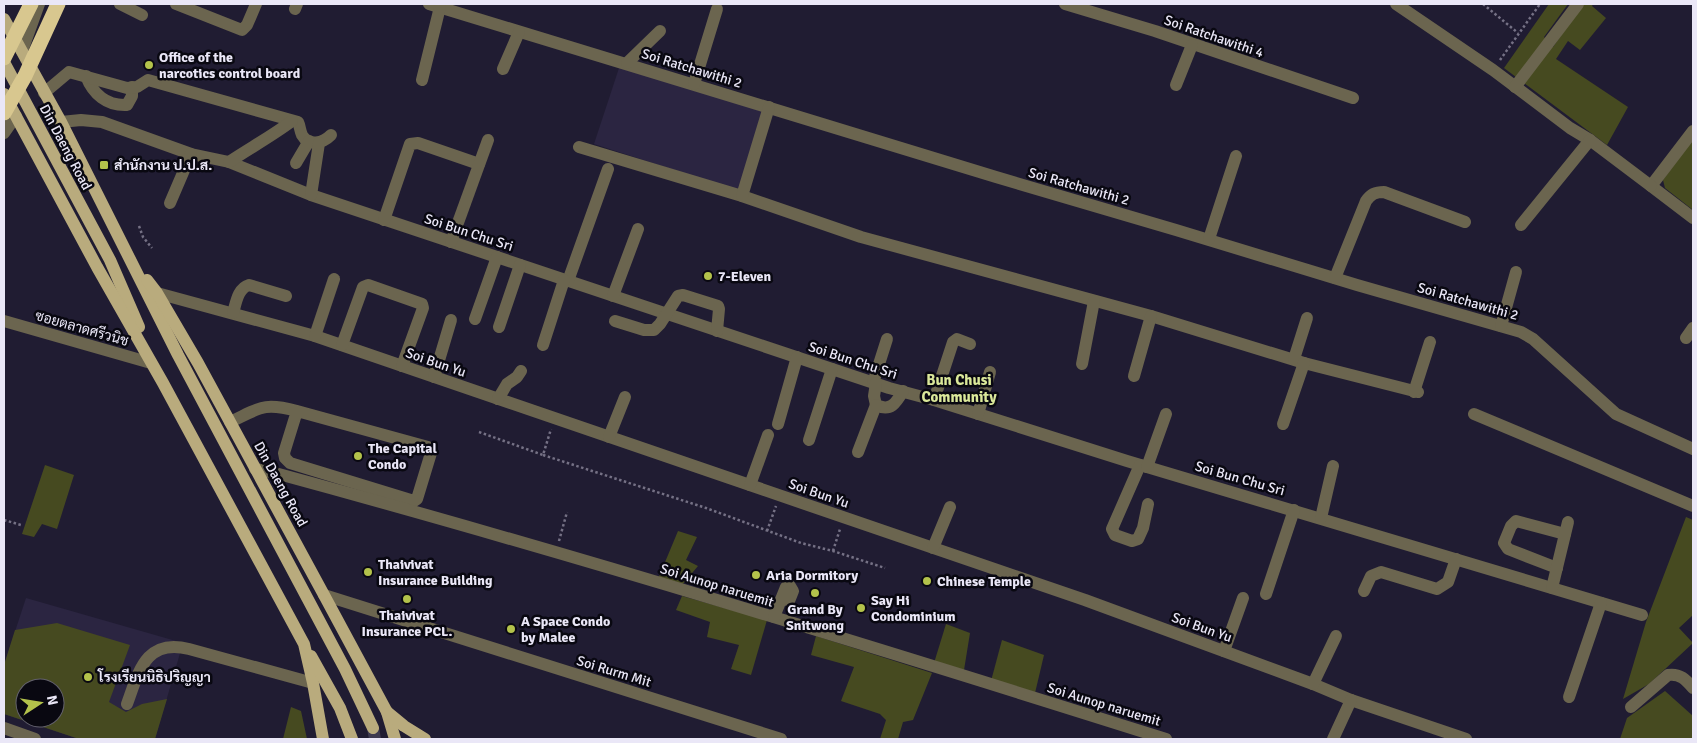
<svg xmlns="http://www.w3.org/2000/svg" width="1697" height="743" viewBox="0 0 1697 743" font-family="Signika,Sarabun,sans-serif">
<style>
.built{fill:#2b2541;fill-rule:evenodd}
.green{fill:#464a20;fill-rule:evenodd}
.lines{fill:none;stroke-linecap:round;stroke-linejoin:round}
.major-tunnel{stroke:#3e3a50;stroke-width:12;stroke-dasharray:12 6;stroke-linecap:butt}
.path{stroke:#757185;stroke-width:2.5;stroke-dasharray:2.5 2.5;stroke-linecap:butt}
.minor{stroke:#6b654f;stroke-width:12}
.major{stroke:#b9ab7d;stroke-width:12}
.highway-bridge{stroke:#d8c78f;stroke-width:15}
.poi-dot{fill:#b3c24b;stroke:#090811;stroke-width:2}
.labels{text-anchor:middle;stroke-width:5;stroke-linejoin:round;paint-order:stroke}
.street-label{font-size:14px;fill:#eae7f7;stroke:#090811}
.poi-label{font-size:14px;font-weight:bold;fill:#eae7f7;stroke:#090811;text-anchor:start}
.neighbourhood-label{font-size:15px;font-weight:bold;fill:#dbe89a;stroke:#090811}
</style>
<rect width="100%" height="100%" fill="#201c32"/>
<g class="built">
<polygon points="620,65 764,112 739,191 594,144"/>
<path d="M26,598l157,45 -28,96h-76l-75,-25v-49zM25,688h30v30h-30z"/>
</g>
<g class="green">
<polygon points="1549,4 1568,4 1544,37 1553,47 1583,4 1593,4 1592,6 1606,18 1580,50 1568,41 1556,59 1628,107 1607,145 1504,68"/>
<polygon points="1693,138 1693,210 1665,188 1663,180"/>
<polygon points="45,465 74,475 57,529 42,524 34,537 22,534"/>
<polygon points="1686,517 1693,520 1693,615 1679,628 1693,643 1649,684 1623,699 1646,622"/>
<polygon points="678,531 697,537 686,560 698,566 682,585 658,579"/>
<polygon points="682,596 767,620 751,675 731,669 739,645 707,637 710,622 676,610"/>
<path d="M57,623l73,22 -21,57 17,10 16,-8 25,-5 -12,40h-76l-75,-25v-49l11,-35zM25,688h30v30h-30z"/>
<polygon points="946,624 970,633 964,670 934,663"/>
<polygon points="816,636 932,673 913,720 903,722 898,739 880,739 886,720 880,714 841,701 854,667 811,655"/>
<polygon points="1002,640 1044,655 1035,693 991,681"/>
<polygon points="1665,691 1693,716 1693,739 1620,739 1627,718"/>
<polygon points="291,707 301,711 307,739 283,739"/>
</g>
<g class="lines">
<polyline class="major-tunnel" points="373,728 375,739"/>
<g class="path">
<polyline points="1483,4 1518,33"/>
<polyline points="1500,60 1540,4"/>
<polyline points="139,226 143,237 152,248"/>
<polyline points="479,432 543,455 551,429"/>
<polyline points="543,455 706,508 801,543 833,551 885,568"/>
<polyline points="4,520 21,525"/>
<polyline points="767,531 776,506"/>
<polyline points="559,541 567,512"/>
<polyline points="833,551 840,529"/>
</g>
<g class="minor">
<polyline points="120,4 142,15"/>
<polyline points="176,4 242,30 247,25 256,4"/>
<polyline points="429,4 996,177 1176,230 1357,285 1521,332 1533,339 1616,414 1693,449"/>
<polyline points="1065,4 1155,31 1353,98"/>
<polyline points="1396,4 1493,70 1570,128 1590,140"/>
<polyline points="295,9 297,4"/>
<polyline points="22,51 39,4"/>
<polyline points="627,63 660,31"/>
<polyline points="503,69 519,32"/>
<path d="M86,76c7,18 21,30 41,29l5,-9v-9"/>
<polyline points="422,80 440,7"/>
<polyline points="694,84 717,9"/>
<polyline points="1176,85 1192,45"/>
<polyline points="1515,87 1578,4"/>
<path d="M44,93l25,-21 58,16 10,-1 11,-7 150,42c2,4 2,9 4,13 7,12 21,8 29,0"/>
<polyline points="61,122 81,120 102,122 191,154 229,162 311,195 889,388 934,400 1127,461 1642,615"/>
<polyline points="1693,131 1651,186 1693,218"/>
<polyline points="4,133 16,116"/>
<polyline points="579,147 742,196 861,237 1151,316 1304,363 1418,392"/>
<path d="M229,162c21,-14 43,-26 63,-41"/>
<polyline points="296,163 309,141"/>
<polyline points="311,195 319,143"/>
<polyline points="742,196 769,107"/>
<polyline points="170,203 191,154"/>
<polyline points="384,220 410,144 418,143 479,164"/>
<polyline points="1521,225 1590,140 1651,186"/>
<polyline points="1209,239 1236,156"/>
<polyline points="451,242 488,140"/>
<path d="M1335,278l31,-77c5,-7 9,-9 18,-9l81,30"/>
<polyline points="568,281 608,169"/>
<polyline points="157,293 315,336 1085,600 1313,684 1351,700 1466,739"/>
<polyline points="613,296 638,229"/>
<path d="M233,313c3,-10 5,-25 16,-28l37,11"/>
<polyline points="475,319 497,257"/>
<polyline points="4,321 151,363"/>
<polyline points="615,321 644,330 654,330 660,324 678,296 683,295 718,306 719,309 717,331"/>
<polyline points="1501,326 1516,272"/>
<polyline points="499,327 520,265"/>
<polyline points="315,336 334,279"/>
<polyline points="1686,338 1693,328"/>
<polyline points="342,345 363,287 368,285 422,304 423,308 402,366"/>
<polyline points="543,345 564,280"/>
<polyline points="1294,359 1307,318"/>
<polyline points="1082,364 1094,301"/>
<polyline points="1134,376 1151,316"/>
<polyline points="434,377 451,320"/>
<polyline points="873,383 887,339"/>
<path d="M876,383l-2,13 2,9c15,7 20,-2 27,-14"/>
<polyline points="1414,392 1430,342"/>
<polyline points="498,399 507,384 517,377 521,371"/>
<polyline points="934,400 953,342 957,339 970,344"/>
<polyline points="978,414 990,372"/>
<polyline points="1474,414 1693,506"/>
<path d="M230,422c30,-14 33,-20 67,-11l131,36 3,6 -14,46 -3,2 -124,-38 -5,-5 -1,-5 13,-42"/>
<polyline points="778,424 797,357"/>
<polyline points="1283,424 1304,363"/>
<polyline points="609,437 625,397"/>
<polyline points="809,440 832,369"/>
<polyline points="858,452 876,405"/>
<polyline points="1140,465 1112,529 1115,535 1132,541 1138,539 1143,528 1148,504"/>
<polyline points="1147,467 1166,414"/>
<path d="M255,469l20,4c299,81 596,173 891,266"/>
<polyline points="750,485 768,435"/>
<polyline points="1321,518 1333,466"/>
<polyline points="933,548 950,507"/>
<polyline points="1557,568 1508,549 1504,543 1511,526 1516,521 1565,534"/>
<polyline points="1552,588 1568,522"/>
<polyline points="1364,591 1371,576 1381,572 1437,589 1448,582 1456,559"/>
<polyline points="1266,594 1294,510"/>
<polyline points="324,595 781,739"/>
<polyline points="774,617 786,587 790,586 793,591 789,601"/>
<polyline points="1224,651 1243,598"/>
<polyline points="1313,684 1336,636"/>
<polyline points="1569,697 1601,603"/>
<path d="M127,704c12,-33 19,-66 62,-55l124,34"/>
<path d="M1631,707l37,-32c12,-2 18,5 25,13"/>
<polyline points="4,728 35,739"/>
<polyline points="1333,739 1351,700"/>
</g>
<g class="major">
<polyline points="4,19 61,122 178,355 345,669 373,728"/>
<polyline points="4,62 110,260 139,327"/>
<polyline points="4,94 97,267 163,383 304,644 313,683 323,739"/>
<polyline points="147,280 157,293 198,363 324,595 387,712 395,739"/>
<polyline points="311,656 340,708 352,739"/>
<polyline points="387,712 404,726 425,739"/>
</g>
<g class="highway-bridge">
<polyline points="4,58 31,4"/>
<polyline points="4,113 25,76 58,4"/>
</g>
</g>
<g class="poi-dot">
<circle cx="149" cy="65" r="5"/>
<rect x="99" y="160" width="10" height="10" rx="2.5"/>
<circle cx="708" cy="276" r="5"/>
<circle cx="358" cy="456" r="5"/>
<circle cx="368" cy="572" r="5"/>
<circle cx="756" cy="575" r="5"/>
<circle cx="927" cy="581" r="5"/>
<circle cx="815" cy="593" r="5"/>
<circle cx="407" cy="599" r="5"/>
<circle cx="861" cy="608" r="5"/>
<circle cx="511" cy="629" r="5"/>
<circle cx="88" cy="677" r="5"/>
</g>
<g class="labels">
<g class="street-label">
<text transform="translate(1214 36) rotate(19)" y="5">Soi Ratchawithi 4</text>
<text transform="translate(692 68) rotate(17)" y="5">Soi Ratchawithi 2</text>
<text transform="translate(66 147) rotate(62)" y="5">Din Daeng Road</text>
<text transform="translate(1079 186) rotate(16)" y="5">Soi Ratchawithi 2</text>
<text transform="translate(469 232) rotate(18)" y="5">Soi Bun Chu Sri</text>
<text transform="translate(1468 301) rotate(16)" y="5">Soi Ratchawithi 2</text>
<text transform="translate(82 328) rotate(16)" y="5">ซอยตลาดศรีวนิช</text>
<text transform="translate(853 360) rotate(18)" y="5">Soi Bun Chu Sri</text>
<text transform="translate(436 362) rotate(19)" y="5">Soi Bun Yu</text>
<text transform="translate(1240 478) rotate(16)" y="5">Soi Bun Chu Sri</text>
<text transform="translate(281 484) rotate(61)" y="5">Din Daeng Road</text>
<text transform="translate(819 493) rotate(19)" y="5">Soi Bun Yu</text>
<text transform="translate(717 585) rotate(17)" y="5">Soi Aunop naruemit</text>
<text transform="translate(1202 627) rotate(20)" y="5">Soi Bun Yu</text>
<text transform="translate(614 671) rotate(17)" y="5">Soi Rurm Mit</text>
<text transform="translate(1104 704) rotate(17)" y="5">Soi Aunop naruemit</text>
</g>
<g class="poi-label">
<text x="159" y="62">Office of the<tspan x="159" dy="16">narcotics control board</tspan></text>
<text x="114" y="170">สำนักงาน ป.ป.ส.</text>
<text x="718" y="281">7-Eleven</text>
<text x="368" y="453">The Capital<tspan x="368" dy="16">Condo</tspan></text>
<text x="378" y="569">Thaivivat<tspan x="378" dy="16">Insurance Building</tspan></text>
<text x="766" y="580">Aria Dormitory</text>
<text x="937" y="586">Chinese Temple</text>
<text x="871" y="605">Say Hi<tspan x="871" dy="16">Condominium</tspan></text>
<text x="815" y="614" text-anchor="middle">Grand By<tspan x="815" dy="16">Snitwong</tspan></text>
<text x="407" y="620" text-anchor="middle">Thaivivat<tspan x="407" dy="16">Insurance PCL.</tspan></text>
<text x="521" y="626">A Space Condo<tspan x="521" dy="16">by Malee</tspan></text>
<text x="98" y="682">โรงเรียนนิธิปริญญา</text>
</g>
<g class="neighbourhood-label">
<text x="959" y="385">Bun Chusi<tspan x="959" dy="17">Community</tspan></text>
</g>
</g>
<rect width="1697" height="743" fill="none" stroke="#eae7f7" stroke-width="10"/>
<g transform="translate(40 703) rotate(78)"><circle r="24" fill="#090811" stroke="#63616d"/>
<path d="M0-4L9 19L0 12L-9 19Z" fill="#b3c24b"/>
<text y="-8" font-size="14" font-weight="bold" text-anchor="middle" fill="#eae7f7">N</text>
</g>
</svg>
